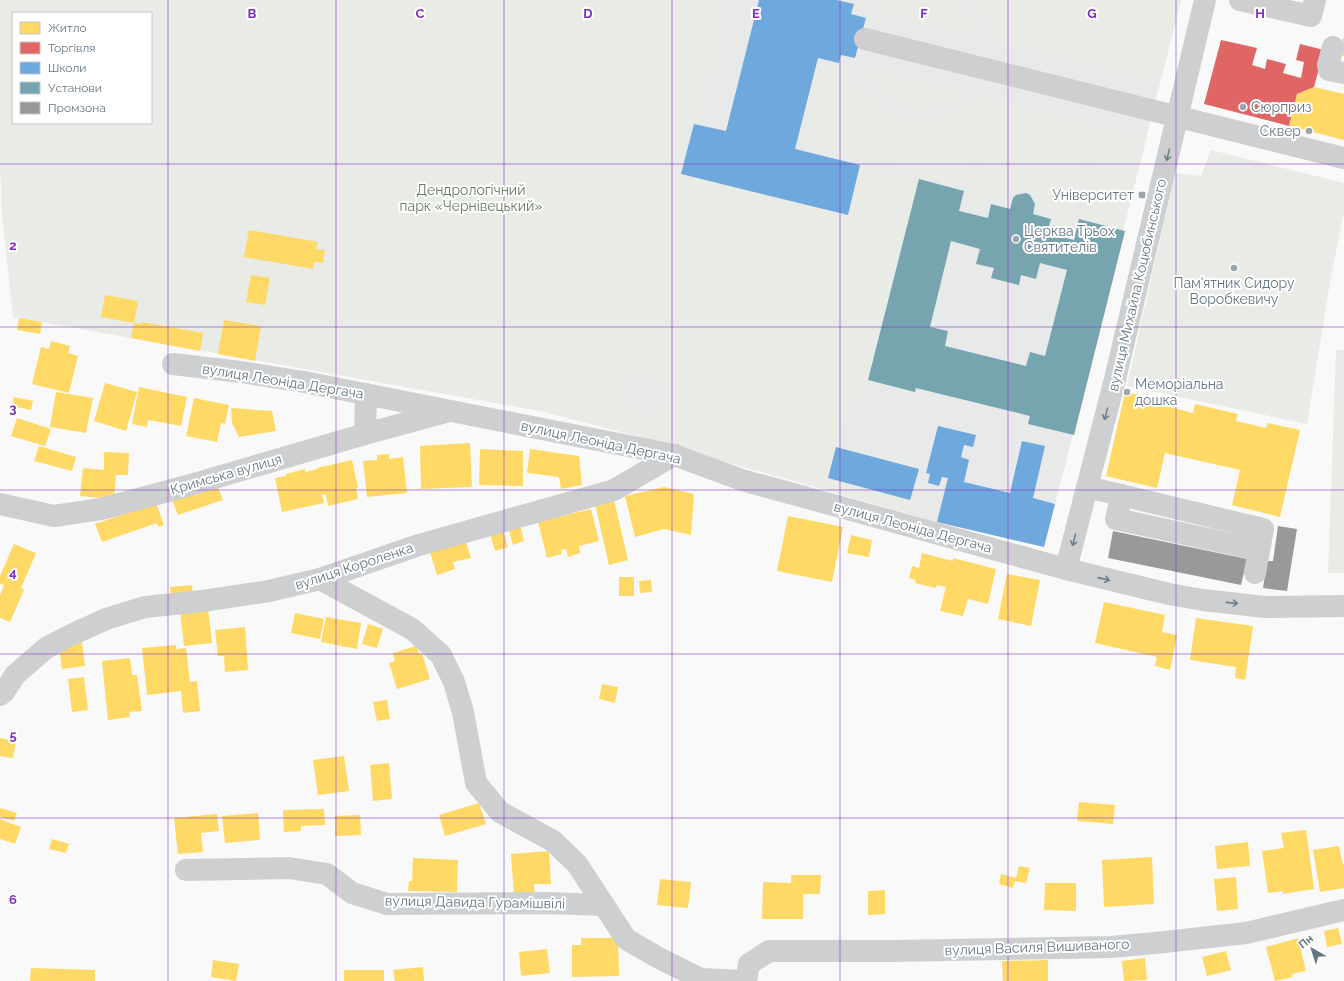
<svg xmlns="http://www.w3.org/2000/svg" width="1344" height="981" viewBox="0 0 1344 981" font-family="Raleway,sans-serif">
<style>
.built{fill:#e8e9e9}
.green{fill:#e8ebe6;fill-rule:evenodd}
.homes{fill:#ffd966}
.shops{fill:#e06666}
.schools{fill:#6fa8dc}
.public{fill:#76a5af;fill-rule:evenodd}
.industry{fill:#999}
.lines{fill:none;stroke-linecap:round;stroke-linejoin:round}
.minor{stroke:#cecfd0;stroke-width:22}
.oneway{stroke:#707f8b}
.grid{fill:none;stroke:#7b2cbf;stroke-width:1;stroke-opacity:0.55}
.poi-dot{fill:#99a4ac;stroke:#fff;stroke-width:1.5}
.labels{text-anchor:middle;stroke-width:4;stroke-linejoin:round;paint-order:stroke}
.poi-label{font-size:14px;fill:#657683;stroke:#fff;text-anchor:start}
.park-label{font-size:14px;fill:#687a64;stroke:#fff}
.street-label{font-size:14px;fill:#657683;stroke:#fff}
.grid-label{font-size:13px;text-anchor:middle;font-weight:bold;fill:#7b2cbf;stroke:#fff;stroke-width:4;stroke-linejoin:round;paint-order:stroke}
</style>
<rect width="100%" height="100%" fill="#f9f9f9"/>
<polygon class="built" points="720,0 1181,0 1123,230 1125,231 1044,547 937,522 618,431 681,174 677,173 691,118 701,120 717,14"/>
<g class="green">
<path d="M0,0h720l-3,14 9,7 -25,99 -10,-2 -14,55 171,42 12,-50 59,14 -57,226 -14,-4 -20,77 82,22 -3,13 -289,-82 -78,-20 -527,-94 -11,-102 -2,-48zM13,13h138v110h-138zM632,376l36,9 -8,30 -35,-10z"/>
<polygon points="889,0 952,0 964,10 971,19 976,28 979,39 872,12"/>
<path d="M964,0h107l-15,58 -60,-15c-7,-17 -18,-31 -32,-43z"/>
<polygon points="1076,0 1181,0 1161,80 1147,77 1141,80 1061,60"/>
<path d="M824,63l19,5 1,-5c3,7 6,13 11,19 13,16 43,35 63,37 11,0 23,-4 33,-8 11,-3 22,-7 30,-15l8,2 -23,88 -162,-40z"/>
<path d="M859,65l106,27c-39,36 -83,16 -106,-27z"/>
<path d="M994,99l103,26 -27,108 -15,-4 4,-18c-2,-1 -6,-2 -9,-3 -4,-2 -8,-7 -12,-11 -14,-13 -26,-11 -36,5l-15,-4 -4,13 -17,-4z"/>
<polygon points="1103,126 1147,137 1123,230 1079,219"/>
<polygon points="1211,150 1344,183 1344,212 1330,282 1307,424 1127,386 1175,173 1201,176"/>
<polygon points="1336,350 1344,350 1344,573 1328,573"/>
<polygon points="1056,460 1066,463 1056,497 1047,494"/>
</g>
<g class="homes">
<polygon points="1343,38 1344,38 1344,56 1340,55"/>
<polygon points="1314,87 1344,94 1344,140 1289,126 1297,94"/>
<polygon points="249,230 318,242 316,249 325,250 323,263 314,262 313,269 244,257"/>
<polygon points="251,275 270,278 265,305 246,302"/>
<polygon points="105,295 138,301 134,323 101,317"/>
<polygon points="19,318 42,322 40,334 17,330"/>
<polygon points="224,320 261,326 255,361 218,354"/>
<polygon points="142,322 203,333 200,351 131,338 134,323 141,324"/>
<polygon points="51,341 70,346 68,353 78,356 69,393 32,384 41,347 49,349"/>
<polygon points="105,383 137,392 126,431 94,421"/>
<polygon points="139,387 187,397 181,426 148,420 147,427 132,424"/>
<polygon points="56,392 93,398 86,433 50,427"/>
<polygon points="1125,392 1159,399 1158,404 1193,413 1195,404 1238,414 1236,421 1266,428 1268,423 1300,430 1280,517 1232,505 1240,470 1165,453 1157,488 1106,476"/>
<polygon points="14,397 33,401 31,410 12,406"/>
<polygon points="194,398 229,405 225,424 221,423 217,442 186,436"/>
<polygon points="231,408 272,411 276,431 239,437 232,423"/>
<polygon points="17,418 51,429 45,446 11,436"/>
<polygon points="470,443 472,487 421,489 420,446"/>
<polygon points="39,446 76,457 72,471 34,461"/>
<polygon points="480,449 523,451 523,486 479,485"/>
<polygon points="530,449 579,456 582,485 561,489 559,477 527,473"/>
<polygon points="104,452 129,453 128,475 116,475 114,499 80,496 83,468 104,470"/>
<polygon points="389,454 389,459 403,457 407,493 367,497 363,461 377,460 377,455"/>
<polygon points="352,460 358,488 356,488 358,499 328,506 326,494 322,495 324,503 282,512 275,478 286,476 286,474 305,469 305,472 317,469 317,468"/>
<polygon points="216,482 223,500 178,515 171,497"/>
<polygon points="664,487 694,494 691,535 664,529 635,537 625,496"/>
<polygon points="614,500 628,560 609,565 595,504"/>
<polygon points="156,503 164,525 158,527 157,523 102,542 95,524"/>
<polygon points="591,509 599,541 579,546 580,553 568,557 566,549 561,550 562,554 547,558 538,522"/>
<polygon points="788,516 843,527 832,582 777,571"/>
<polygon points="520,525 524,541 513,545 508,528"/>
<polygon points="502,527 508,547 495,551 489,531"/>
<polygon points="851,535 872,540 869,557 847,553"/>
<polygon points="466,543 471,558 453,562 455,569 437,575 428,546"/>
<polygon points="14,544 36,553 21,588 24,590 10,622 0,618 0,595 4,585 0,584 0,576"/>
<polygon points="922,553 953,561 953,558 996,569 988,604 968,599 963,616 940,611 946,587 937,585 936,588 915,583 916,580 909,578 912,566 919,568"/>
<polygon points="1007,574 1040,580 1031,626 998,619"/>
<rect x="619" y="577" width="15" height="19"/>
<polygon points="651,580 652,592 640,593 639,581"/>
<polygon points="192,585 193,597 171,599 170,587"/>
<polygon points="1104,602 1165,615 1162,632 1177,635 1170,670 1155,666 1157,657 1095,643"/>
<polygon points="208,608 212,643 184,646 180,611"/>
<polygon points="295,613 324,619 320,639 291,633"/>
<polygon points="326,617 361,623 357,649 321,642"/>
<polygon points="1196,618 1253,626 1245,680 1235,678 1236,667 1190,660"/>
<polygon points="368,624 383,629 377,648 362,644"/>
<polygon points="245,627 248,670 225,672 224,656 218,656 215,630"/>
<polygon points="82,642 85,666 62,669 59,646"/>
<polygon points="176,645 176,649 186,648 190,682 197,681 200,711 183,713 181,691 147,695 142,648"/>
<polygon points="416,646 419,654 422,653 430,679 397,689 389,663 395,661 393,653"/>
<polygon points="130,658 132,675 137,675 142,711 129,712 130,717 108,720 102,661"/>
<polygon points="84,677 88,710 72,712 68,679"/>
<polygon points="602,684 618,687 615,703 599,699"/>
<polygon points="387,700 390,719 377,721 373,702"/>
<polygon points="0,738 16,741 13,758 0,756"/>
<polygon points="344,756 349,791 318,795 313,760"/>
<polygon points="389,763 392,799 373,801 370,765"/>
<polygon points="1079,802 1115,805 1113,824 1077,821"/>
<polygon points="479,803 486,824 445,836 439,815"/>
<polygon points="0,808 17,813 14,821 0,817"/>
<polygon points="324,809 325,825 301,826 301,831 284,832 283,810"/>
<polygon points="258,813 260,840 225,843 222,816"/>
<polygon points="217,814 219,831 201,833 203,852 178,854 174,818"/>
<polygon points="360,815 361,835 335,836 335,816"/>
<polygon points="0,819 21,827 15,844 0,839"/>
<polygon points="1306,830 1314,889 1283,894 1283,891 1268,893 1262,851 1284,848 1281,833"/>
<polygon points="52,839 69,844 66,853 49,849"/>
<polygon points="1248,842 1250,866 1217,869 1215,846"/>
<polygon points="1339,846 1343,865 1344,864 1344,888 1320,892 1313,850"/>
<polygon points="549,851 551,884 534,884 535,895 514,895 511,854"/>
<polygon points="1152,857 1154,904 1104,907 1102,860"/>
<polygon points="413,858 458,860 457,892 408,891 409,881 412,881"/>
<polygon points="1019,866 1030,868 1026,883 1015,881 1013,888 999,884 1001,874 1016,878"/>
<polygon points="791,875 821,875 820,894 803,894 803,919 762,919 763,882 791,883"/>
<polygon points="1236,877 1238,909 1217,911 1214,879"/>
<polygon points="660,879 691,882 688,908 657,905"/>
<polygon points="1045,883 1076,883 1076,911 1044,910"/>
<polygon points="885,890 885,914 868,915 868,891"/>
<polygon points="1338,928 1342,944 1327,947 1324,931"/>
<polygon points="581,938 618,938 619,976 572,977 572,945 581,945"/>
<polygon points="1298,938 1306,971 1292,974 1293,977 1275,981 1266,947"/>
<polygon points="547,949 550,973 521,976 519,952"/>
<polygon points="1226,951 1231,970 1207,976 1202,957"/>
<polygon points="1145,958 1147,980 1124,981 1122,961"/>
<polygon points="213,960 239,964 236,981 211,977"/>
<polygon points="1048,960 1048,981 1003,981 1002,961"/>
<polygon points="423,967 424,981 395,981 393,970"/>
<polygon points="31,968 95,970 95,981 30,981"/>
<rect x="344" y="970" width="40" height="11"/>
</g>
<polygon class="shops" points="1221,40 1257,48 1252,65 1265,69 1267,59 1286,64 1283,73 1301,78 1304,62 1296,60 1300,44 1324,50 1314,87 1297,94 1289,126 1204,104"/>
<g class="schools">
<polygon points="759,0 836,0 854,4 851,14 866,18 855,58 841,55 839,63 818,58 795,149 860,165 848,215 681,174 694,124 726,131"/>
<polygon points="938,426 976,435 973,447 964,445 961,457 969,460 964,482 1010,493 1022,441 1045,446 1033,498 1055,504 1044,547 937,522 948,478 942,477 939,486 928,483 930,474 926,473"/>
<polygon points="836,447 919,469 910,500 828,478"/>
</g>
<path class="public" d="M919,179l45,12 -5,20 29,7 3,-14 19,5 3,-11 3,-3 10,-2 4,2 5,9 -2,10 18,5 -4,14 27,7 5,-21 46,12 -51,204 -46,-11 2,-8 -114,-28 -1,4 -47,-12zM951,241l29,8 -4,15 18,4 -3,10 28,7 2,-10 15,4 4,-16 27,7 -22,86 -15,-4 -4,14 -81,-20 3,-15 -18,-4z"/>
<g class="industry">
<polygon points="1278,526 1297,529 1287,591 1263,588 1267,561 1273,561"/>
<polygon points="1113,531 1247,559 1241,585 1108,558"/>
</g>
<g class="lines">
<g class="minor">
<polyline points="1240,0 1311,16 1315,0"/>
<polyline points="865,39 1344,158"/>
<polyline points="1333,47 1328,65 1329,70 1344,73"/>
<polyline points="173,364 241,372 304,382 674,455 742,480 1066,569 1169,594 1203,600 1265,607 1344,606"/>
<polyline points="365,434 366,394"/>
<polyline points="1087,487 1263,529 1255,573"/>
<polyline points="1122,495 1116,519 1259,550"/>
<polyline points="0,504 54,516 101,509 187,486 365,434 446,412"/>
<polyline points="1066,569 1115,379 1205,0"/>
<polyline points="320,579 412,629 441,655 454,682 463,712 476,783 500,812 553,841 577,864 626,939 657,957 701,979 744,981"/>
<polyline points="0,695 4,692 15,675 46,648 71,635 106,619 145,607 203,601 269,591 320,579 419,545 614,490 674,455"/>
<polyline points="186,870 289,868 327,874 352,893 387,904 545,903 604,905"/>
<polyline points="746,981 749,964 769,951 893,951 1111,947 1165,942 1246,933 1344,910"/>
</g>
</g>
<defs><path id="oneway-shaft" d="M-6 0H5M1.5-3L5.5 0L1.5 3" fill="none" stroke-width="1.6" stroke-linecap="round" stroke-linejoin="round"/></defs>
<g class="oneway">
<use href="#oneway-shaft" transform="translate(1168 155) rotate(104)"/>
<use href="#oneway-shaft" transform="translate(1106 414) rotate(104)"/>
<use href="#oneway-shaft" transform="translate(1074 540) rotate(104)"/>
<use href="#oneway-shaft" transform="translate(1104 579) rotate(13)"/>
<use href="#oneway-shaft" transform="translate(1232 603) rotate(6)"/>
</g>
<path class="grid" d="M168,0v981M336,0v981M504,0v981M672,0v981M840,0v981M1008,0v981M1176,0v981M0,164h1344M0,327h1344M0,490h1344M0,654h1344M0,818h1344"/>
<g class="poi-dot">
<circle cx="1243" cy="107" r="4"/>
<circle cx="1309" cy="131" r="4"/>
<rect x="1138" y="191" width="8" height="8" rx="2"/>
<circle cx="1016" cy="239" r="4"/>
<circle cx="1234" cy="268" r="4"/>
<circle cx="1127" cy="392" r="4"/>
</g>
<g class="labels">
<g class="poi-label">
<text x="1251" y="112">Сюрприз</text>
<text x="1301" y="136" text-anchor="end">Сквер</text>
<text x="1134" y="200" text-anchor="end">Університет</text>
<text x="1024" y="236">Церква Трьох<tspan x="1024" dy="16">Святителів</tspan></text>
<text x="1234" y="288" text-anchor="middle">Пам'ятник Сидору<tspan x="1234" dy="16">Воробкевичу</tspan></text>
<text x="1135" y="389">Меморіальна<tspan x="1135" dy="16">дошка</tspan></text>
</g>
<g class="park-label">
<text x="471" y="195">Дендрологічний<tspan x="471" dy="16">парк «Чернівецький»</tspan></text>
</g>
<g class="street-label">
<text transform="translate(1137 285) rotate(-77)" y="5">вулиця Михайла Коцюбинського</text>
<text transform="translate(283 381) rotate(9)" y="5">вулиця Леоніда Дергача</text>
<text transform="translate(601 442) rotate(12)" y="5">вулиця Леоніда Дергача</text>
<text transform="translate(226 474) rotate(-16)" y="5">Кримська вулиця</text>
<text transform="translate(913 527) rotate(15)" y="5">вулиця Леоніда Дергача</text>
<text transform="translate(354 566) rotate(-18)" y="5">вулиця Короленка</text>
<text transform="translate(475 902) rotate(1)" y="5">вулиця Давида Гурамішвілі</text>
<text transform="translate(1037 947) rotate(-2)" y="5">вулиця Василя Вишиваного</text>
</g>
</g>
<g class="grid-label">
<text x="252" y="18">B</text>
<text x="420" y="18">C</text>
<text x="588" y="18">D</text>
<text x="756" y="18">E</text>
<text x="924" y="18">F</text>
<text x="1092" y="18">G</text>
<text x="1260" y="18">H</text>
<text x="13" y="250">2</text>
<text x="13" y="413">3</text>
<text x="13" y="577">4</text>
<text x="13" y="740">5</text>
<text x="13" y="904">6</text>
</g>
<rect x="12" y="12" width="140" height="112" fill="#ffffff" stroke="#c1c8cd"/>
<rect x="20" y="22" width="20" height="12" fill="#ffd966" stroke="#c1c8cd"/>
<text x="48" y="32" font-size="12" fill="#657683">Житло</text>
<rect x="20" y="42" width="20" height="12" fill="#e06666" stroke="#c1c8cd"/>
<text x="48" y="52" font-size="12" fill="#657683">Торгівля</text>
<rect x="20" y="62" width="20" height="12" fill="#6fa8dc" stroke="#c1c8cd"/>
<text x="48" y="72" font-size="12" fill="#657683">Школи</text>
<rect x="20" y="82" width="20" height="12" fill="#76a5af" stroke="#c1c8cd"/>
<text x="48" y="92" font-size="12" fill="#657683">Установи</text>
<rect x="20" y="102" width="20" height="12" fill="#999999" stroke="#c1c8cd"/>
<text x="48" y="112" font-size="12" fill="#657683">Промзона</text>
<g transform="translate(1312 949) rotate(321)" stroke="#ffffff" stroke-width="3" paint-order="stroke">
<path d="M0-3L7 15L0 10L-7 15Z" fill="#657683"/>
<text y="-6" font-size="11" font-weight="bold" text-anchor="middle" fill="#657683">Пн</text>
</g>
</svg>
